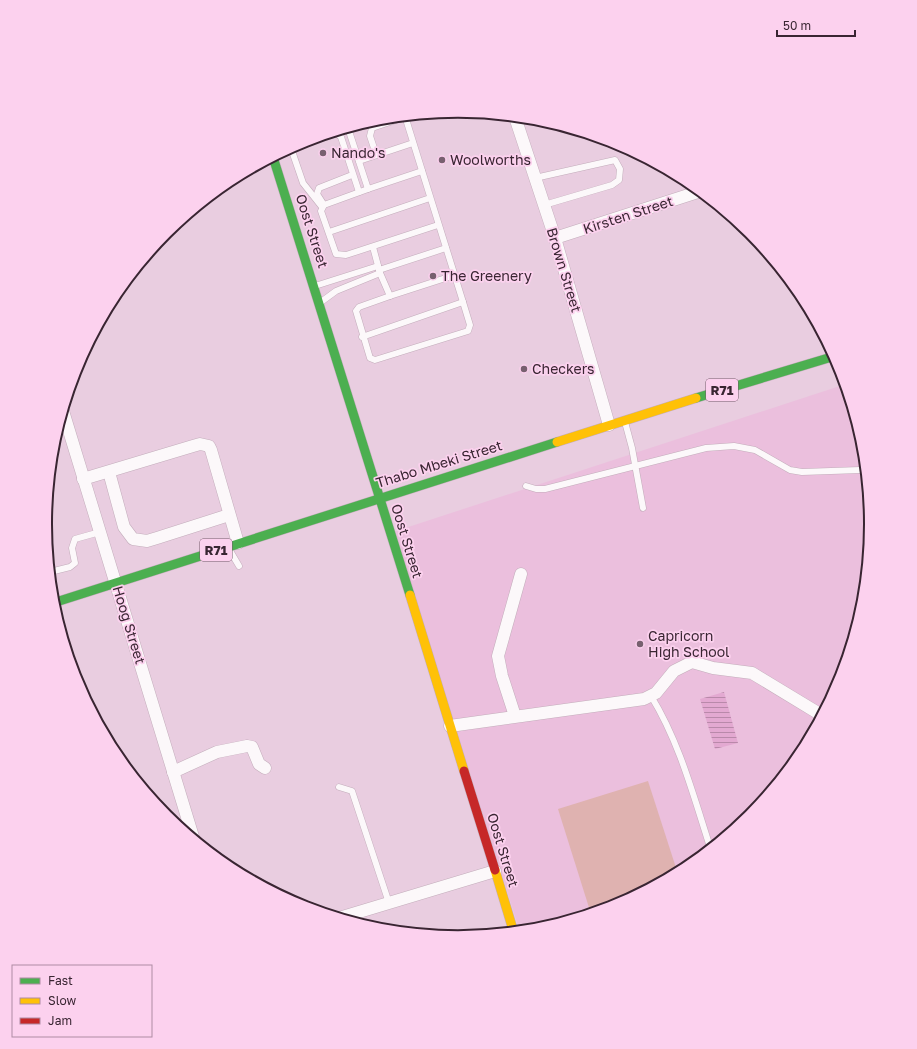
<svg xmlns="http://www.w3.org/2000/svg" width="917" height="1049" viewBox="0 0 917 1049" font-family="'Golos Text',sans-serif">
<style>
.built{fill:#ebbfdd}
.park{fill:#dfb2b0}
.water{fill:url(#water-rules)}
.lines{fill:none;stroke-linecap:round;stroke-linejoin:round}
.lane-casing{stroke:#c3adbb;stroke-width:7}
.street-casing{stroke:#c3adbb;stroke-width:13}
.fast-casing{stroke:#c3adbb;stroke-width:10}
.slow-casing{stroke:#c3adbb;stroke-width:10}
.jam-casing{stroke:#c3adbb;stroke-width:10}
.lane{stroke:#fcf8fa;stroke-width:6}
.street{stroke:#fcf8fa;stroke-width:12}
.fast{stroke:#4caf50;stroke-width:9}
.slow{stroke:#ffc107;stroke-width:9}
.jam{stroke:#c62828;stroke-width:9}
.poi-dot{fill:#77606f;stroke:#fcd1ee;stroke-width:1.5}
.labels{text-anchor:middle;stroke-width:3.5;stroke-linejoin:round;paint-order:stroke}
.shield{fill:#fcd1ee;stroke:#74596a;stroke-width:1}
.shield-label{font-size:13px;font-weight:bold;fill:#392532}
.poi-label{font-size:14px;fill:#392532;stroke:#fcd1ee;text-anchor:start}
.street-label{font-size:14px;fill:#392532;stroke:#fcd1ee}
.rim{fill:none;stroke:#392532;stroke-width:2}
</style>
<defs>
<pattern id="water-rules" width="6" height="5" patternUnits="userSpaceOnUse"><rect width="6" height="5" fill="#e3a9d1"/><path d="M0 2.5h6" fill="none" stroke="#b989aa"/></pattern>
</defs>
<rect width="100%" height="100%" fill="#e9cde0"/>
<polygon class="built" points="846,384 864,444 872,525 864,605 840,683 802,754 751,817 688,868 617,907 539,930 520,932 393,532"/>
<polygon class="park" points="648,781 678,874 617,907 591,914 558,809"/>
<polygon class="water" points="724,692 738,743 715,749 700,699"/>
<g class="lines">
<g class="lane-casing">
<g id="lane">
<polyline points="348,128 368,189 422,171"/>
<polyline points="331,133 335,132 341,137 359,192"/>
<polyline points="294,146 292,151 303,183 322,207"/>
<polyline points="376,154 370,136 372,128 405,117"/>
<polyline points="359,161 413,143"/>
<polyline points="535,178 615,160 620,169 619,180 612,185 544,205"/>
<polyline points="368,189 324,205 321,211 336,254 346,255 438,225"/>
<polyline points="324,205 317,194 319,188 352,175"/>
<polyline points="329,232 430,198"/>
<polyline points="373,247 380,273 390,296 359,307 356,311 370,358 375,360 468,331 470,325 463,302 405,116"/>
<polyline points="379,270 446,248"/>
<polyline points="315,286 378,266"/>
<polyline points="390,296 455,275"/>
<polyline points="321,302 336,291 380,273"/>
<polyline points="362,337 463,302"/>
<polyline points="625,422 632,448 643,508"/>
<polyline points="526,486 536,489 545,489 706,448 734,446 755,450 790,470 802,472 860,470"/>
<polyline points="229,549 239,566"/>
<polyline points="50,572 70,567 75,563 72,548 75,539 100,532"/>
<path d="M651,696c29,47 43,102 60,154"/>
<polyline points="339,787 352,791 389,903"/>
</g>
</g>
<g class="street-casing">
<g id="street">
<polyline points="515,117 555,238 609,425"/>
<polyline points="555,238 701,191"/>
<polyline points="63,411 194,840"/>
<polyline points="109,472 124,527 133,539 147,541 157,538 229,515"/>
<polyline points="83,479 193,446 200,444 209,446 211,450 238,543"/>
<polyline points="515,716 502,676 498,656 521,574"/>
<polyline points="450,726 644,699 656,693 674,671 692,662 713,668 752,673 823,716"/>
<polyline points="173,772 217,752 247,746 252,747 259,764 265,768"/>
<polyline points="339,918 495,871"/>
</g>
</g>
<g class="fast-casing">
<g id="fast">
<polyline points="273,157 410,595"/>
<polyline points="696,398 835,356"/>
<polyline points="53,603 557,442"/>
</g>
</g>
<g class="slow-casing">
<g id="slow">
<polyline points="557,442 696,398"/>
<polyline points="410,595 464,771"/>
<polyline points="495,870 514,933"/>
</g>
</g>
<g class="jam-casing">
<polyline id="jam" points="464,771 495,870"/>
</g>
<use href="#lane" class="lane"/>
<use href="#street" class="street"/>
<use href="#fast" class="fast"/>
<use href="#slow" class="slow"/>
<use href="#jam" class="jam"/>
</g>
<g class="poi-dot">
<circle cx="323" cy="153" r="4"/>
<circle cx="442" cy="160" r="4"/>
<circle cx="433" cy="276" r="4"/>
<circle cx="524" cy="369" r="4"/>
<circle cx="640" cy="644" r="4"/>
</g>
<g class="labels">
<g class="shield">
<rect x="706" y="379" width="32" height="22" rx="3"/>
<rect x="200" y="539" width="32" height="22" rx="3"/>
</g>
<g class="shield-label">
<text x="722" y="395">R71</text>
<text x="216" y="555">R71</text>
</g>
<g class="poi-label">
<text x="331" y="158">Nando's</text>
<text x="450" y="165">Woolworths</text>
<text x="441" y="281">The Greenery</text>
<text x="532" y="374">Checkers</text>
<text x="648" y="641">Capricorn<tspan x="648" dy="16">High School</tspan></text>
</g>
<g class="street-label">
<text transform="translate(628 215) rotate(-18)" y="5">Kirsten Street</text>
<text transform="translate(312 231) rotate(72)" y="5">Oost Street</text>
<text transform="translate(564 270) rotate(73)" y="5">Brown Street</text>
<text transform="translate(439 464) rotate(-17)" y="5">Thabo Mbeki Street</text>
<text transform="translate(407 541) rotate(73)" y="5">Oost Street</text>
<text transform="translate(129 625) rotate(73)" y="5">Hoog Street</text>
<text transform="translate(503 850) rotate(73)" y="5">Oost Street</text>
</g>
</g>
<path d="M0 0H917V1049H0ZM52 524a406 406 0 1 1 812 0a406 406 0 1 1-812 0Z" fill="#fcd1ee" fill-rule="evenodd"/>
<path class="rim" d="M52 524a406 406 0 1 1 812 0a406 406 0 1 1-812 0Z"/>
<rect x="12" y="965" width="140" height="72" fill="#fcd1ee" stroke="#ae8ca3"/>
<rect x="20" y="978" width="20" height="6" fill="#4caf50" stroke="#ae8ca3"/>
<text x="48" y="985" font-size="12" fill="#392532">Fast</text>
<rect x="20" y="998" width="20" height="6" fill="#ffc107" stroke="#ae8ca3"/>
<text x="48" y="1005" font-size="12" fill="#392532">Slow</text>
<rect x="20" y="1018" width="20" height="6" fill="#c62828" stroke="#ae8ca3"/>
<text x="48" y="1025" font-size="12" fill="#392532">Jam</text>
<path d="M777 30v6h78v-6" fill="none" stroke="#392532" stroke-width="2"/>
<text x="783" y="30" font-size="12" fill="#392532" stroke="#fcd1ee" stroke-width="3" paint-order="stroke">50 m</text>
</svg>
